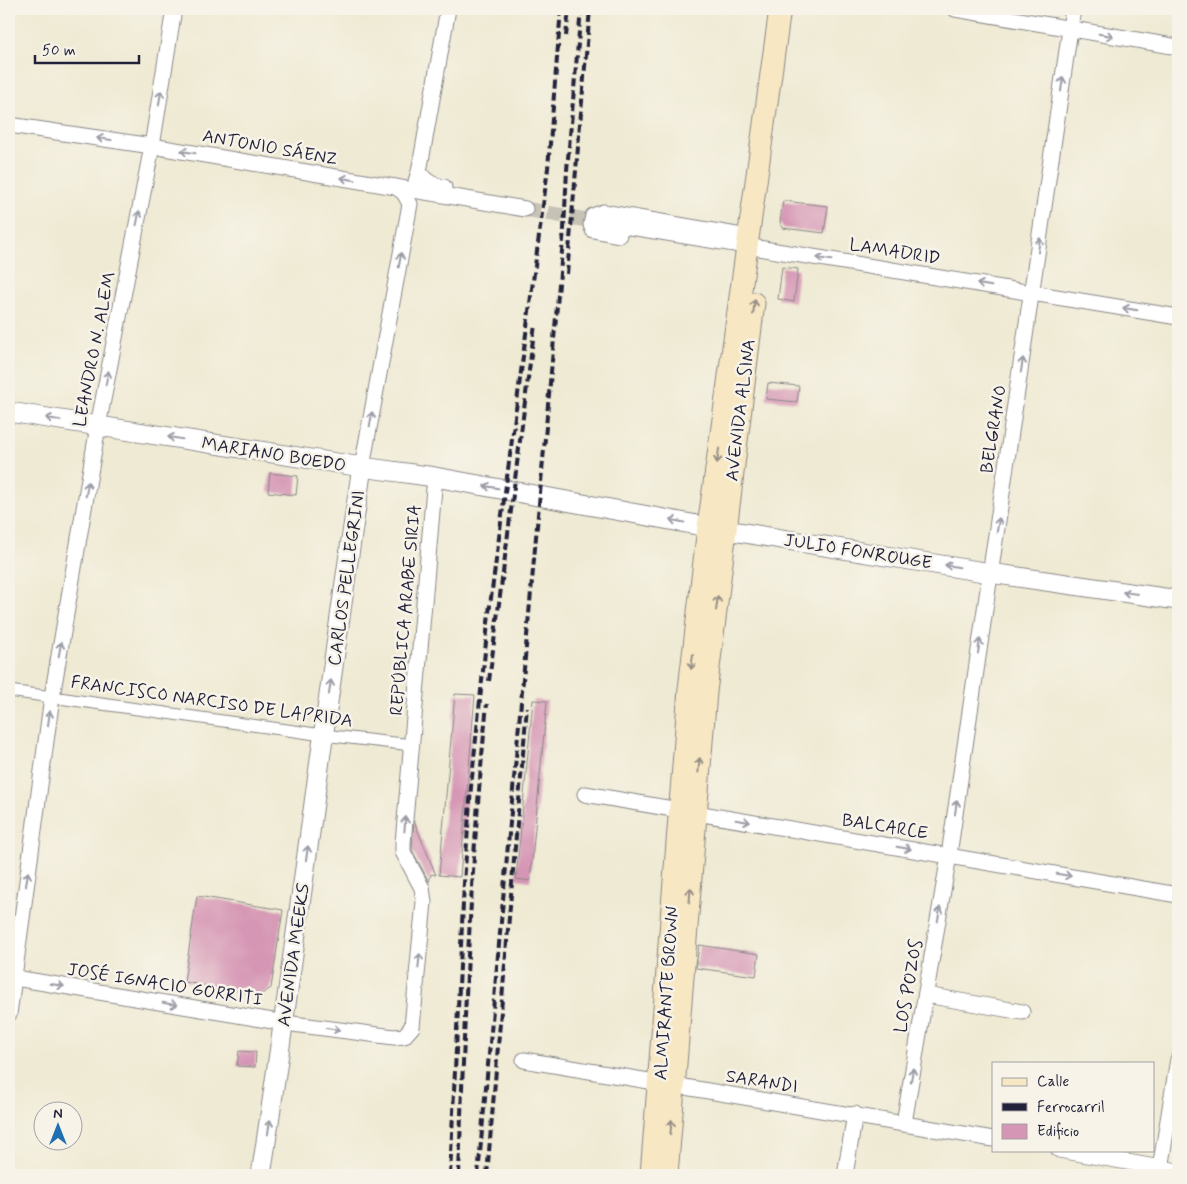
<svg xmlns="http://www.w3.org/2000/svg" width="1187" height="1184" viewBox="0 0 1187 1184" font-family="Mynerve,sans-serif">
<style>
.building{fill:#d595b4}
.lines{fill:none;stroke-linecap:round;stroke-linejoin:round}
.minor-tunnel{stroke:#c6c2b5;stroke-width:15;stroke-dasharray:15 8;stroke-linecap:butt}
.pedestrian-casing{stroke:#888687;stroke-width:13}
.minor-casing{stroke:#888687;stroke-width:17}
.tertiary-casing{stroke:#888687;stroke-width:21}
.secondary-casing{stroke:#888687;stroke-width:23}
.pedestrian{stroke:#fff;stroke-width:11}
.minor{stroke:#fff;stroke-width:15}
.tertiary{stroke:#fff;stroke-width:19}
.secondary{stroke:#f7e8c3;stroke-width:21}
.rail{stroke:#22223b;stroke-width:4;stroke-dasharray:8 4;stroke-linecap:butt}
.oneway{stroke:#9c9ca7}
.oneway2{stroke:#978f86}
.labels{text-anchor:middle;stroke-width:5;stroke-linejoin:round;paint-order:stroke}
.street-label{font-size:18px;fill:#22223b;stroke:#f7f3e8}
</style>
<rect width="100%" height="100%" fill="#f7f3e8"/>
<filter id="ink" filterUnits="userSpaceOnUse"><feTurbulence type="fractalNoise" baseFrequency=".02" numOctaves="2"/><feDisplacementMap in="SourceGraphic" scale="10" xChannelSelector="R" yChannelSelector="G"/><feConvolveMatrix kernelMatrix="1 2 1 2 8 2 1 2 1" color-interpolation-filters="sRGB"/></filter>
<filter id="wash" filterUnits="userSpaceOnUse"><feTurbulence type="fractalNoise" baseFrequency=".0096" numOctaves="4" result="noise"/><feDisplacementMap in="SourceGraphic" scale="20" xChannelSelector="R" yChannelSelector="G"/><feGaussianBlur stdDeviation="1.12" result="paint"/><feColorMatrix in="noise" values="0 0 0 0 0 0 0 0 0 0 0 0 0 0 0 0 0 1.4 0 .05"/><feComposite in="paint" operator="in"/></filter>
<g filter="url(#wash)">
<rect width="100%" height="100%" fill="#efead3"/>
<g id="blocks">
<g class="building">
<polygon points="783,201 828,206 824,233 783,228 780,222"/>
<polygon points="782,267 798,269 794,302 778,299"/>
<polygon points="768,383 799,386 797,402 766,399"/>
<polygon points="270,473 298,476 296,495 268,492"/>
<polygon points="455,694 475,695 460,877 439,875"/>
<polygon points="533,700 547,701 530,881 516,879"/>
<polygon points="414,821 436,875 431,874 429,882 412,850"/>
<polygon points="197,896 283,910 271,988 260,995 184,982"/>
<polygon points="699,945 759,954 756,976 696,968"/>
<polygon points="239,1051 256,1052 255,1067 237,1066"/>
</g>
</g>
</g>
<g filter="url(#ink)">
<use href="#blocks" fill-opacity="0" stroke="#888687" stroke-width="1"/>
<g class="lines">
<polyline class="minor-tunnel" points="525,209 604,223"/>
<g class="pedestrian-casing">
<polyline id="pedestrian" points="9,691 323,735 412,745"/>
</g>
<g class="minor-casing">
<g id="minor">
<polyline points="955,9 1178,47"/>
<polyline points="9,125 152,146 525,209"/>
<path d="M419,172c7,10 13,13 25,15"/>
<polyline points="416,181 419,172 448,9"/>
<polyline points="606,223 1178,317"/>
<polyline points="619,235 593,230 591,225 593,216 603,212 748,237"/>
<polyline points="362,467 410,204 404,193 396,187"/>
<polyline points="585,794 1178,895"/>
<polyline points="9,977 285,1023 394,1037 404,1036 412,1027 424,902 422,888 403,852 403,843 435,477"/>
<polyline points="926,995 1022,1012"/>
<polyline points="9,1014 52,697 98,426 152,146 174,9"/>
<polyline points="524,1060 993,1139"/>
<polyline points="904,1123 949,855 1073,9"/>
<polyline points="1059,1150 1178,1171"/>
<polyline points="845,1175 855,1114"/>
<polyline points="1159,1175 1178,1059"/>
</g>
</g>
<g class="tertiary-casing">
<g id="tertiary">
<polyline points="9,412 362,467 435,477 708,527 990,573 1178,600"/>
<path d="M261,1175c36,-235 65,-472 101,-708"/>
</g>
</g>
<g class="secondary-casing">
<g id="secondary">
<polyline points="651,1175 689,689 708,527 780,9"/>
<polyline points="667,1175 706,692 754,303"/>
</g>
</g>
<use href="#pedestrian" class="pedestrian"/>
<use href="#minor" class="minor"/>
<use href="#tertiary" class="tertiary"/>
<use href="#secondary" class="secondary"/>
<g class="rail">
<polyline points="566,36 569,9"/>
<polyline points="567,274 590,9"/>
<polyline points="489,681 535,324"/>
<polyline points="450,1175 464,883 471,787 489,613 548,168 561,9"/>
<path d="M459,1175c5,-157 12,-315 28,-471"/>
<polyline points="478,1175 564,229 567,170 581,9"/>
<polyline points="487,1175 527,707"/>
</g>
</g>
<defs><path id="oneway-shaft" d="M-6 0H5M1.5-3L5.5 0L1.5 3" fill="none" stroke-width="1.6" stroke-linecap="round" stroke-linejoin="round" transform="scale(1.25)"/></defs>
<g class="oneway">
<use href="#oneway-shaft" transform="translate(1106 35) rotate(10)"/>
<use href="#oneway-shaft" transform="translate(1062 84) rotate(-82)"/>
<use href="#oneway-shaft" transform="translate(160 98) rotate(-81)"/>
<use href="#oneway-shaft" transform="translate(104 139) rotate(-172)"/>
<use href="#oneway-shaft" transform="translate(188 152) rotate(-170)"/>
<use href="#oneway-shaft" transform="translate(348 179) rotate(-170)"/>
<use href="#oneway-shaft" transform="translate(138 218) rotate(-79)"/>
<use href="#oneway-shaft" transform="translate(1039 245) rotate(-82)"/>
<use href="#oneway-shaft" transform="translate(824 259) rotate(-171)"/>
<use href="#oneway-shaft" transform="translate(400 260) rotate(-80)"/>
<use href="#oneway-shaft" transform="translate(984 285) rotate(-171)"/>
<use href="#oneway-shaft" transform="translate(1130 309) rotate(-171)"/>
<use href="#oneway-shaft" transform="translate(1022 365) rotate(-81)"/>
<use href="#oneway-shaft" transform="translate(107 378) rotate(-79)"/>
<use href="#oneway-shaft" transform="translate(53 419) rotate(-171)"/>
<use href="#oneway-shaft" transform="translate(371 419) rotate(-80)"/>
<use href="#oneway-shaft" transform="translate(175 438) rotate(-171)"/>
<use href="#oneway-shaft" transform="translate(491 487) rotate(-170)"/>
<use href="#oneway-shaft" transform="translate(87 489) rotate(-80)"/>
<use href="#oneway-shaft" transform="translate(677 521) rotate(-169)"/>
<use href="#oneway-shaft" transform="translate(998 525) rotate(-81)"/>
<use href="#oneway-shaft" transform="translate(952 566) rotate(-171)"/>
<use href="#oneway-shaft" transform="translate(1130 593) rotate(-172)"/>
<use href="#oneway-shaft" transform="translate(979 646) rotate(-82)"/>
<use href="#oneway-shaft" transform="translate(60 649) rotate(-80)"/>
<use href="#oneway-shaft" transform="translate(330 687) rotate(-82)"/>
<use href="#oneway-shaft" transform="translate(49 718) rotate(-82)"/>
<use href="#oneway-shaft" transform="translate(956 807) rotate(-82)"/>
<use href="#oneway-shaft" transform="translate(743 821) rotate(9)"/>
<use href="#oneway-shaft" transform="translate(405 824) rotate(-85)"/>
<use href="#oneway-shaft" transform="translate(904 848) rotate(9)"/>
<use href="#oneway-shaft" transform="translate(307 853) rotate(-82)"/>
<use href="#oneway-shaft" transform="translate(1064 875) rotate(10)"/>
<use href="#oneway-shaft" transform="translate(27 879) rotate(-82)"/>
<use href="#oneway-shaft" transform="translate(939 914) rotate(-80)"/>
<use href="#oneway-shaft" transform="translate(419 961) rotate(-84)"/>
<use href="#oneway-shaft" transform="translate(57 985) rotate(9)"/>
<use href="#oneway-shaft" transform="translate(170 1004) rotate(9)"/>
<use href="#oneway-shaft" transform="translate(333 1029) rotate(7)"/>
<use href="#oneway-shaft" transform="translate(912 1075) rotate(-80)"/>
<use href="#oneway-shaft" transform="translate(269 1127) rotate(-81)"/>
</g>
<g class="oneway2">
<use href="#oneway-shaft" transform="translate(754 307) rotate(-83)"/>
<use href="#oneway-shaft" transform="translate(718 456) rotate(98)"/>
<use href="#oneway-shaft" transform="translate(717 603) rotate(-83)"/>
<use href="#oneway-shaft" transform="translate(692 662) rotate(97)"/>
<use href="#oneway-shaft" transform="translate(699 765) rotate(-85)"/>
<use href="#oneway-shaft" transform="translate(690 895) rotate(-86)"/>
<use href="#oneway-shaft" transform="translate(671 1127) rotate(-85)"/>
</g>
</g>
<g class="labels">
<g class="street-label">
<text transform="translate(270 147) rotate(10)" y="6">ANTONIO SÁENZ</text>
<text transform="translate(895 251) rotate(9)" y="6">LAMADRID</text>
<text transform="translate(94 349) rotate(-79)" y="6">LEANDRO N. ALEM</text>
<text transform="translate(740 410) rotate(-83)" y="6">AVENIDA ALSINA</text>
<text transform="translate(993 429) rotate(-81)" y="6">BELGRANO</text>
<text transform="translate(274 454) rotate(9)" y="6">MARIANO BOEDO</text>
<text transform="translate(858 551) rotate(9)" y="6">JULIO FONROUGE</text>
<text transform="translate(346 578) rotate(-82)" y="6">CARLOS PELLEGRINI</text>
<text transform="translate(405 610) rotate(-85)" y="6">REPÚBLICA ARABE SIRIA</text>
<text transform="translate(212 701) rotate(8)" y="6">FRANCISCO NARCISO DE LAPRIDA</text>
<text transform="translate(885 826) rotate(9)" y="6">BALCARCE</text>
<text transform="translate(293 955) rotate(-82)" y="6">AVENIDA MEEKS</text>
<text transform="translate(165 984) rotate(9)" y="6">JOSÉ IGNACIO GORRITI</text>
<text transform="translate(908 986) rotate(-80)" y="6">LOS POZOS</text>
<text transform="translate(666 993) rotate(-86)" y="6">ALMIRANTE BROWN</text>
<text transform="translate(762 1081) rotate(9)" y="6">SARANDI</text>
</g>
</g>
<rect width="1187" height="1184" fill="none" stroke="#f7f3e8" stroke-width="30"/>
<rect x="992" y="1062" width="162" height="90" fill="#f7f3e8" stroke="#a29fa3"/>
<rect x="1002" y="1078" width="25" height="8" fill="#f7e8c3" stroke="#a29fa3"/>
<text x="1037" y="1086" font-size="15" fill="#22223b">Calle</text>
<rect x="1002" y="1103" width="25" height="8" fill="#22223b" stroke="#a29fa3"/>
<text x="1037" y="1112" font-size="15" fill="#22223b">Ferrocarril</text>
<rect x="1002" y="1124" width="25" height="15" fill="#d595b4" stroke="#a29fa3"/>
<text x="1037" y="1136" font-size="15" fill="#22223b">Edificio</text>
<g transform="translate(58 1126)"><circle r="24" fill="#f7f3e8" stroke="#a29fa3"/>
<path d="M0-4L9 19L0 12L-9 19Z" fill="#1f6fb2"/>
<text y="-8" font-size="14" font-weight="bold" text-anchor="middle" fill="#22223b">N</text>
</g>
<path d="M35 55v8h104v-8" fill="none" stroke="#22223b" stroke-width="2.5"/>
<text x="42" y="55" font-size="15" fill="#22223b" stroke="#f7f3e8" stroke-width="4" paint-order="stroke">50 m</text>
</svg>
